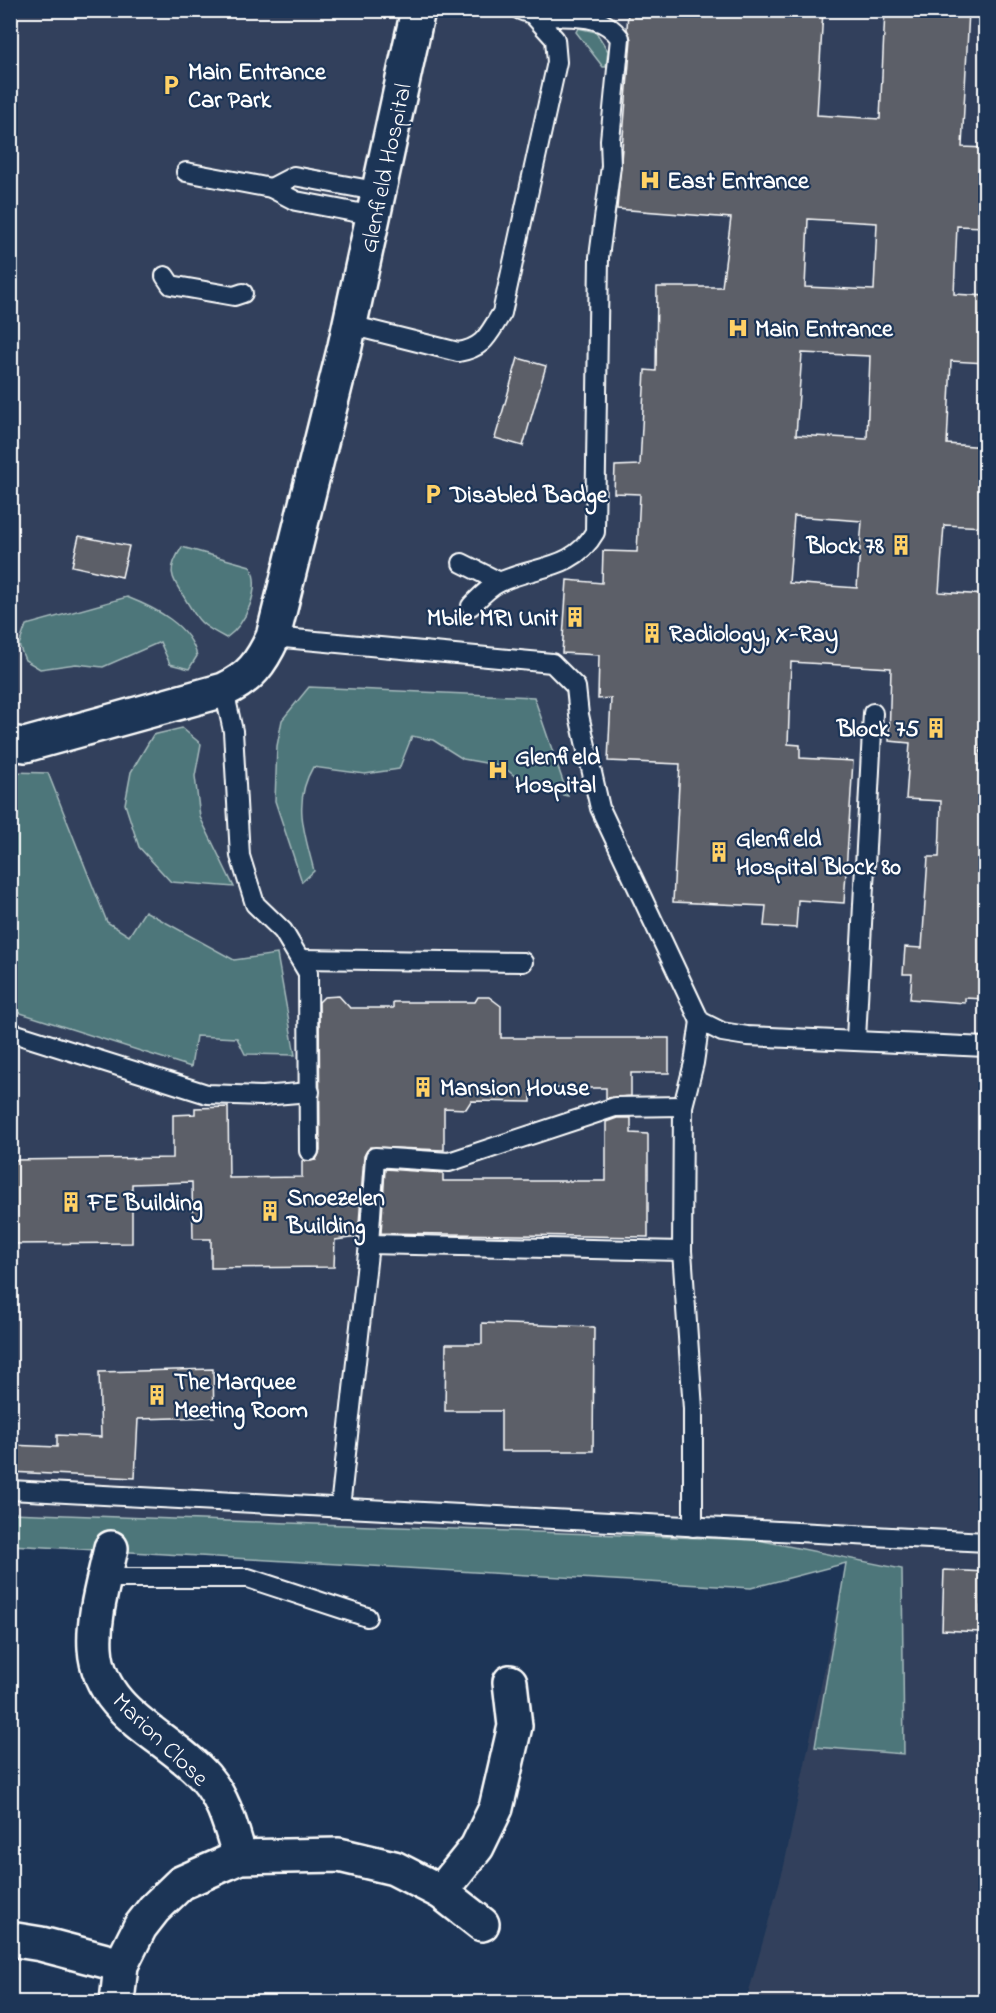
<svg xmlns="http://www.w3.org/2000/svg" width="996" height="2013" viewBox="0 0 996 2013" font-family="'Indie Flower',sans-serif">
<style>
.built{fill:#30415c}
.green{fill:#4d767a;stroke:#a6babc;stroke-width:1.5}
.building{fill:#5c5e67;stroke:#fff;stroke-width:1.5;fill-rule:evenodd}
.lines{fill:none;stroke-linecap:round;stroke-linejoin:round}
.service-casing{stroke:#fff;stroke-width:22}
.minor-casing{stroke:#fff;stroke-width:38}
.service{stroke:#1d3557;stroke-width:18}
.minor{stroke:#1d3557;stroke-width:33}
.labels{text-anchor:middle;stroke-width:4.5;stroke-linejoin:round;paint-order:stroke}
.poi-label{font-size:24px;font-weight:bold;fill:#fff;stroke:#1d3557;text-anchor:start}
.street-label{font-size:24px;fill:#fff;stroke:#1d3557}
</style>
<rect width="100%" height="100%" fill="#1d3557"/>
<filter id="ink" filterUnits="userSpaceOnUse"><feTurbulence type="fractalNoise" baseFrequency=".0167" numOctaves="2"/><feDisplacementMap in="SourceGraphic" scale="12" xChannelSelector="R" yChannelSelector="G"/><feConvolveMatrix kernelMatrix="1 2 1 2 8 2 1 2 1" color-interpolation-filters="sRGB"/></filter>
<g filter="url(#ink)">
<polygon class="built" points="11,11 985,11 985,2002 746,2002 784,1866 846,1563 11,1529"/>
<g class="green">
<polygon points="578,28 596,32 608,51 606,67 603,67 576,32"/>
<path d="M182,547l68,19c12,22 -4,58 -24,72 -27,-14 -27,-16 -42,-41 -14,-22 -17,-27 -2,-50z"/>
<path d="M127,597c28,11 63,28 70,59l-8,13 -19,-5 -10,-22 -57,25 -27,-3 -36,5 -15,-9 -6,-15 7,-20z"/>
<path d="M309,687l225,10 34,99 -38,-8 -28,-22 -39,-7 -30,-19 -21,-4 -13,33 -34,5 -52,-7c-21,36 -8,67 1,104l-12,11 -27,-81 2,-55 5,-26z"/>
<polygon points="182,728 201,744 195,776 200,817 234,887 171,882 139,847 125,804 131,772 153,735"/>
<polygon points="11,772 48,773 107,922 129,936 145,911 234,960 277,954 295,1055 245,1054 237,1038 196,1036 191,1067 11,1010"/>
<polygon points="10,1513 758,1540 902,1569 904,1754 815,1747 846,1563 751,1588 11,1545"/>
</g>
<g class="building">
<path d="M628,10h195l-6,105 63,4 5,-109h84l-7,137 24,1v79l-29,-1 -3,68 32,2v67l-35,-2 -4,83 39,3v80l-42,-2 -5,67 47,3v119h-4l-2,51 6,1v233l-21,-1v5l-55,-4 2,-25h-9l2,-27 17,1 6,-91h11l2,-56 -35,-2 4,-56 -21,-2 2,-73 -100,-6 -3,82 12,1v13l53,3 -9,142 -46,-3 -2,28 -32,-2 2,-20 -93,-4 7,-138 -72,-3 3,-63 -13,1 1,-44 -37,-2 5,-73 35,3 1,-32 34,1 3,-58 -26,-1 1,-27 25,-1 5,-95 11,1 1,-84h65l9,-69 -114,-9 14,-170 -4,-10zM808,219l69,4 -3,67 -69,-3zM802,353l68,3 -3,83 -71,-4zM794,516l68,5 -5,67 -68,-5z"/>
<polygon points="518,358 546,366 523,446 495,438"/>
<polygon points="79,536 129,546 122,577 72,566"/>
<polygon points="339,996 350,1008 393,1008 393,1002 475,1002 478,997 489,997 501,1006 501,1038 669,1038 669,1073 631,1073 631,1096 606,1098 606,1088 531,1088 531,1102 471,1101 466,1109 444,1108 444,1150 370,1147 364,1156 358,1237 335,1240 334,1267 211,1268 211,1239 193,1239 192,1182 132,1184 132,1243 10,1244 10,1160 173,1158 173,1115 195,1114 195,1108 228,1107 229,1178 302,1177 302,1161 316,1160 320,1151 319,1002 324,997"/>
<polygon points="617,1118 631,1118 631,1133 648,1134 648,1237 381,1233 385,1169 443,1173 443,1181 606,1181 606,1122"/>
<polygon points="482,1323 594,1327 593,1451 501,1451 501,1411 445,1411 446,1344 482,1344"/>
<polygon points="213,1369 214,1417 138,1419 135,1478 10,1472 10,1445 57,1447 57,1435 101,1437 99,1372"/>
<polygon points="944,1570 986,1572 986,1606 981,1606 980,1632 942,1630"/>
</g>
<g class="lines">
<g class="service-casing">
<g id="service">
<polyline points="186,172 271,188 296,201 375,216"/>
<polyline points="271,188 294,176 381,192"/>
<polyline points="165,276 171,285 234,296 243,293"/>
<path d="M350,325l108,27c27,-4 30,-18 44,-39l55,-251 -2,-23 -20,-22"/>
<polyline points="462,563 500,582"/>
<path d="M471,606c9,-9 17,-18 29,-24 36,-17 73,-11 95,-50l4,-275 12,-91 -1,-26 10,-102c-24,-34 -66,-13 -100,-28"/>
<polyline points="273,637 552,663 576,687 579,715 600,808 700,1021 722,1032 747,1036 986,1047"/>
<polyline points="224,690 233,731 240,856 255,904 283,931 308,973 309,1151"/>
<polyline points="300,959 523,962"/>
<polyline points="10,1032 207,1094 262,1096 310,1092"/>
<polyline points="856,1039 873,713"/>
<polyline points="369,1244 375,1157 449,1162 615,1107 683,1106"/>
<polyline points="10,1490 986,1542"/>
<polyline points="340,1508 369,1244 682,1251"/>
<polyline points="693,1527 693,1409 682,1251 683,1106 694,1063 700,1021"/>
<polyline points="105,1578 248,1578 367,1617"/>
</g>
</g>
<g class="minor-casing">
<g id="minor">
<path d="M10,743l15,2 199,-55c26,-12 37,-27 49,-53l72,-291 73,-336"/>
<path d="M111,1548c-7,33 -18,66 -16,100 4,66 73,87 110,129 20,23 26,51 35,80"/>
<polyline points="441,1892 477,1847 496,1808 515,1726 510,1682"/>
<polyline points="10,1939 41,1944 121,1965"/>
<polyline points="117,2002 121,1965 140,1927 154,1909 181,1883 240,1857 339,1855 394,1868 441,1892 482,1924"/>
</g>
</g>
<use href="#service" class="service"/>
<use href="#minor" class="minor"/>
</g>
</g>
<defs>
<g id="parking-bare" transform="scale(1.62)"><path d="M-3.5-5.5H1a3.5 3.5 0 0 1 0 7H-1V5.5H-3.5ZM-1-3.4V-.6H.8a1.4 1.4 0 0 0 0-2.8Z" fill="#ffd166" stroke="#1d3557" stroke-width="2.5" paint-order="stroke"/></g>
<g id="hospital-bare" transform="scale(1.62)"><path d="M-5-5h3v3.5h4V-5h3V5h-3V1.5h-4V5h-3Z" fill="#ffd166" stroke="#1d3557" stroke-width="2.5" paint-order="stroke"/></g>
<g id="building-bare" transform="scale(1.62)"><path d="M-4-6H4V6H1V3H-1V6H-4ZM-2.5-4.3h1.7v1.8h-1.7ZM.8-4.3h1.7v1.8H.8ZM-2.5-1h1.7V.8h-1.7ZM.8-1h1.7V.8H.8Z" fill="#ffd166" stroke="#1d3557" stroke-width="2.5" paint-order="stroke"/></g>
</defs>
<g fill-rule="evenodd">
<use href="#parking-bare" x="171" y="85"/>
<use href="#hospital-bare" x="650" y="180"/>
<use href="#hospital-bare" x="738" y="328"/>
<use href="#parking-bare" x="433" y="494"/>
<use href="#building-bare" x="901" y="545"/>
<use href="#building-bare" x="575" y="617"/>
<use href="#building-bare" x="652" y="633"/>
<use href="#building-bare" x="936" y="728"/>
<use href="#hospital-bare" x="498" y="770"/>
<use href="#building-bare" x="719" y="852"/>
<use href="#building-bare" x="423" y="1087"/>
<use href="#building-bare" x="71" y="1202"/>
<use href="#building-bare" x="270" y="1211"/>
<use href="#building-bare" x="157" y="1395"/>
</g>
<g class="labels">
<g class="poi-label">
<text x="188" y="79">Main Entrance<tspan x="188" dy="28">Car Park</tspan></text>
<text x="667" y="188">East Entrance</text>
<text x="755" y="336">Main Entrance</text>
<text x="450" y="502">Disabled Badge</text>
<text x="884" y="553" text-anchor="end">Block 78</text>
<text x="558" y="625" text-anchor="end">Mbile MRI Unit</text>
<text x="669" y="641">Radiology, X-Ray</text>
<text x="919" y="736" text-anchor="end">Block 75</text>
<text x="515" y="764">Glenfield<tspan x="515" dy="28">Hospital</tspan></text>
<text x="736" y="846">Glenfield<tspan x="736" dy="28">Hospital Block 80</tspan></text>
<text x="440" y="1095">Mansion House</text>
<text x="287" y="1205">Snoezelen<tspan x="287" dy="28">Building</tspan></text>
<text x="88" y="1210">FE Building</text>
<text x="174" y="1389">The Marquee<tspan x="174" dy="28">Meeting Room</tspan></text>
</g>
<g class="street-label">
<text transform="translate(385 168) rotate(-78)" y="8">Glenfield Hospital</text>
<text transform="translate(161 1739) rotate(44)" y="8">Marion Close</text>
</g>
</g>
<rect width="996" height="2013" fill="none" stroke="#1d3557" stroke-width="36"/>
<rect x="18" y="18" width="960" height="1977" fill="none" stroke="#fff" stroke-width="2" filter="url(#ink)"/>
</svg>
